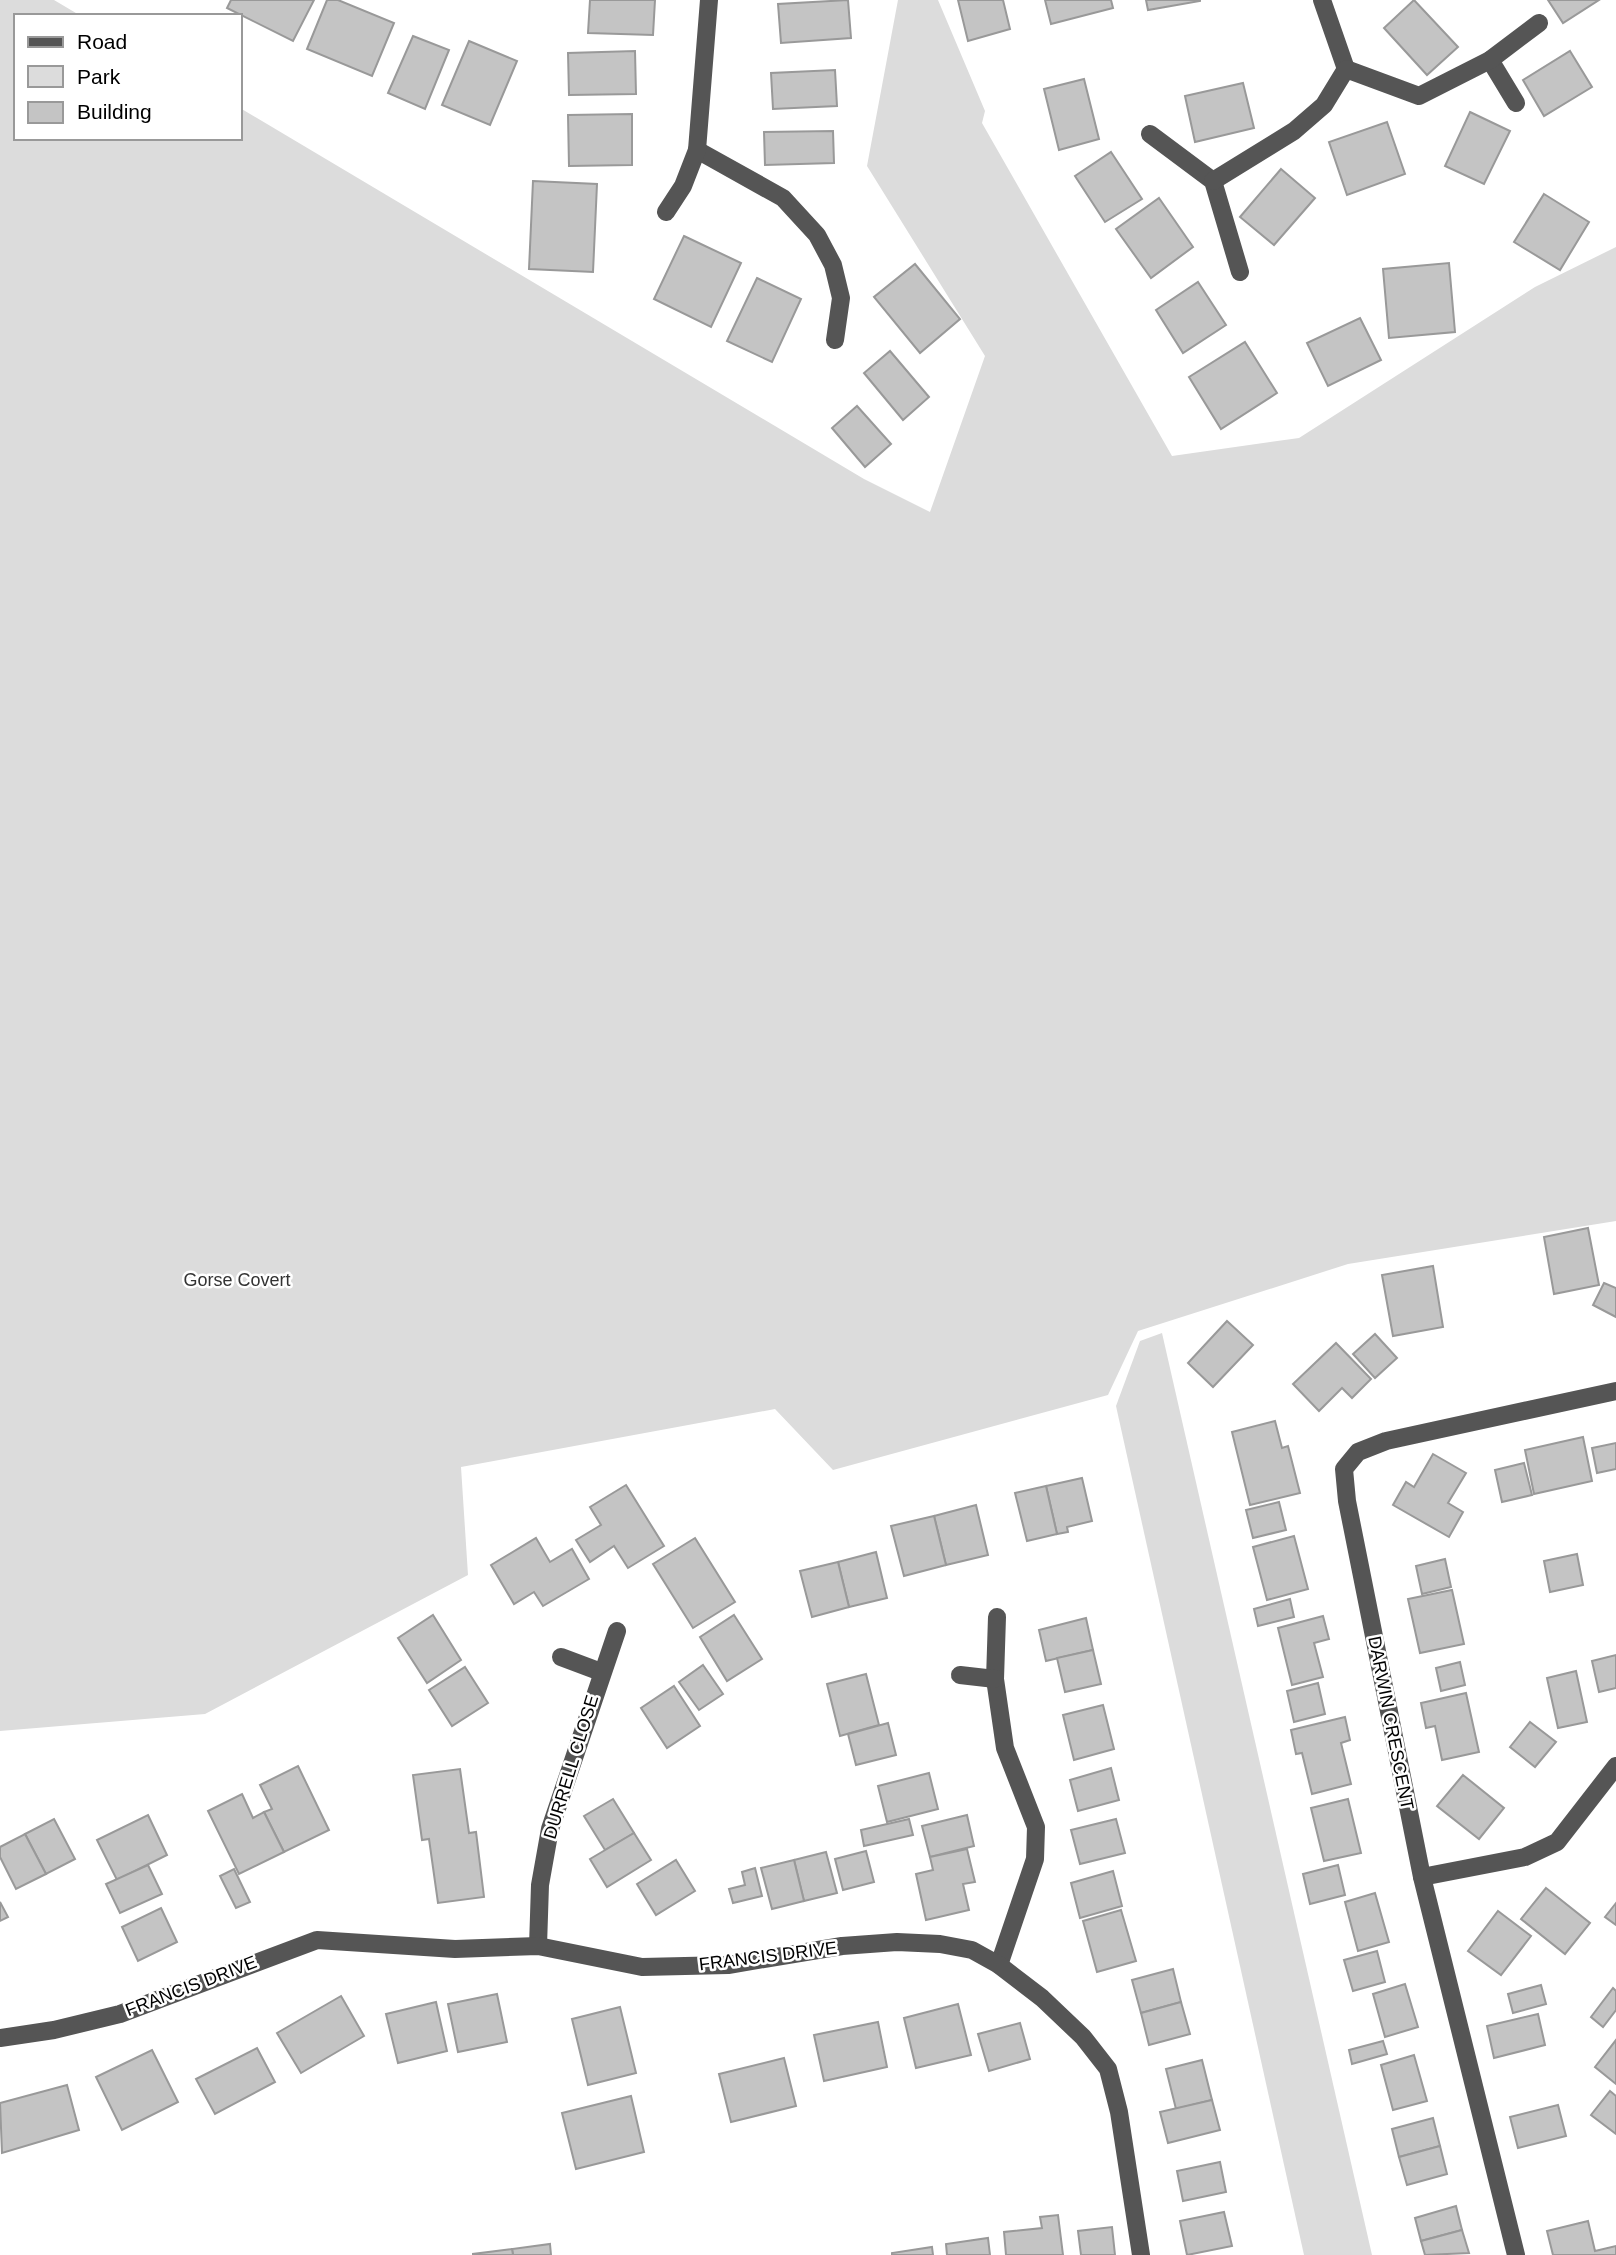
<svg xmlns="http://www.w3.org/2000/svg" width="1616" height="2255" viewBox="0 0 1616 2255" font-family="Helvetica,sans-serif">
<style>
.green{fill:#dcdcdc}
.building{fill:#c4c4c4;stroke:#999;stroke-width:2}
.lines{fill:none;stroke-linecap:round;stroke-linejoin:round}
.minor{stroke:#555;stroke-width:18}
.labels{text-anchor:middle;stroke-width:5;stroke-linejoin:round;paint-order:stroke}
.park-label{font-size:18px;fill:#333;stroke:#fff}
.street-label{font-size:18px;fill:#000;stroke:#fff}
</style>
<rect width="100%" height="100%" fill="#fff"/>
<g class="green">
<polygon points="0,0 54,0 81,16 16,16 16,138 240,138 240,108 864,479 930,512 985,356 867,166 898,0 938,0 985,111 982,123 1172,456 1299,438 1535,287 1616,247 1616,1221 1348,1264 1138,1331 1108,1395 833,1470 775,1409 461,1467 468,1575 205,1714 0,1731"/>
<polygon points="1162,1333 1372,2255 1304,2255 1116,1406 1140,1341"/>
</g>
<g class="building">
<polygon points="231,0 314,0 293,41 227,8"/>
<polygon points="327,0 338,0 394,23 372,76 307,49"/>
<polygon points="590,0 655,0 653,35 588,33"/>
<polygon points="848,0 851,38 781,43 778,4"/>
<polygon points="958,0 1003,0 1010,29 968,41"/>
<polygon points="1045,0 1111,0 1113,8 1051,24"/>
<polygon points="1146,0 1200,0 1200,1 1148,10"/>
<polygon points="1414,0 1458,47 1427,75 1384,28"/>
<polygon points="1548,0 1599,0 1563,23"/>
<polygon points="413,36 449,50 425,109 388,93"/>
<polygon points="469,41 517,61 490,125 442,105"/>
<polygon points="635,51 636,94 569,95 568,53"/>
<polygon points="1570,51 1592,87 1544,116 1523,80"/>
<polygon points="835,70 837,106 773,109 771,73"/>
<polygon points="1084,79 1099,139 1059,150 1044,89"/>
<polygon points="1243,83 1254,128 1195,142 1185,96"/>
<polygon points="1470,112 1510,131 1484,184 1445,166"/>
<polygon points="632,114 632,165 569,166 568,115"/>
<polygon points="1387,122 1405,174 1347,195 1329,142"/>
<polygon points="833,131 834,163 765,165 764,132"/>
<polygon points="1111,152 1142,199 1105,222 1075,176"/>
<polygon points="1281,169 1315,198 1274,245 1240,217"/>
<polygon points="533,181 597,184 593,272 529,269"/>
<polygon points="1544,194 1589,222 1560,270 1514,242"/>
<polygon points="1159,198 1193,247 1151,278 1116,229"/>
<polygon points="684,236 741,263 711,327 654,299"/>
<polygon points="1449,263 1455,332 1389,338 1383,269"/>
<polygon points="915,264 960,319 920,353 874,297"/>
<polygon points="757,278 801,299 772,362 727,341"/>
<polygon points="1198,282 1226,325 1183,353 1156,310"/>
<polygon points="1360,318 1381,360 1328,386 1307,343"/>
<polygon points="1245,342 1277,393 1221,429 1189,377"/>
<polygon points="890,351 929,397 903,420 864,373"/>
<polygon points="857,406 891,444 865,467 832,428"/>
<polygon points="1588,1228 1599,1285 1554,1294 1544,1237"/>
<polygon points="1433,1266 1443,1327 1393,1336 1382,1275"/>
<polygon points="1604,1283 1616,1288 1616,1317 1593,1305"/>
<polygon points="1227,1321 1253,1345 1213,1387 1188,1363"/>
<polygon points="1375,1334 1397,1358 1375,1378 1353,1354"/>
<polygon points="1336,1343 1371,1379 1352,1398 1342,1388 1319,1411 1293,1384"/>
<polygon points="1275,1421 1282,1448 1288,1446 1300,1493 1250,1505 1232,1432"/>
<polygon points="1583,1437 1592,1481 1534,1494 1525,1450"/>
<polygon points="1616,1443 1616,1469 1597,1473 1592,1448"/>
<polygon points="1433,1454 1466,1473 1448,1503 1463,1512 1449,1537 1393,1505 1406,1482 1414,1487"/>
<polygon points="1524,1463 1532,1495 1502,1502 1495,1470"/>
<polygon points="1082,1478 1092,1521 1067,1527 1068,1532 1057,1534 1046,1486"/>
<polygon points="626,1485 664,1546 628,1568 614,1546 590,1562 576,1540 601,1525 590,1507"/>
<polygon points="1046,1486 1057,1534 1027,1541 1015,1493"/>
<polygon points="1279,1502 1286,1530 1253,1538 1246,1510"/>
<polygon points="976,1505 988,1555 946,1565 934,1516"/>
<polygon points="934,1516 946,1565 904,1576 891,1526"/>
<polygon points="1294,1536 1308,1589 1267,1600 1253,1547"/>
<polygon points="536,1538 550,1562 572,1549 589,1579 543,1606 534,1592 514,1604 491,1565"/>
<polygon points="695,1538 735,1602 693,1628 653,1564"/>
<polygon points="876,1552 887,1598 849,1607 838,1562"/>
<polygon points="1577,1554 1583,1585 1550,1592 1544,1561"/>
<polygon points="1445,1559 1451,1587 1422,1594 1416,1566"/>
<polygon points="838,1562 849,1607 812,1617 800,1571"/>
<polygon points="1452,1590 1464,1644 1420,1653 1408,1599"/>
<polygon points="1290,1599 1294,1617 1258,1626 1254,1609"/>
<polygon points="433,1615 461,1660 427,1683 398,1638"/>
<polygon points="734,1615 762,1659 727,1681 700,1637"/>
<polygon points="1323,1616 1329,1639 1314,1643 1323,1677 1292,1685 1278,1628"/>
<polygon points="1086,1618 1093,1650 1046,1661 1039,1630"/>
<polygon points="1093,1650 1101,1684 1065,1692 1057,1658"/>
<polygon points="1616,1655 1616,1688 1599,1692 1592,1661"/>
<polygon points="1460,1662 1465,1685 1441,1691 1436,1668"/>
<polygon points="703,1665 723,1694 699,1710 679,1682"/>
<polygon points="465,1667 488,1703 452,1726 429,1690"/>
<polygon points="1576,1671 1587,1722 1558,1728 1547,1678"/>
<polygon points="866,1674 879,1725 840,1736 827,1684"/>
<polygon points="1318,1683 1325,1714 1294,1722 1287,1691"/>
<polygon points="674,1686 700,1726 667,1748 641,1708"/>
<polygon points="1466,1693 1479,1752 1442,1760 1435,1726 1426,1728 1421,1703"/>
<polygon points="1103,1705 1114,1749 1074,1760 1063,1715"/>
<polygon points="1345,1717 1350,1740 1341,1743 1351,1784 1312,1794 1302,1753 1296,1754 1291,1730"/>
<polygon points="1530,1722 1556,1742 1535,1767 1510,1747"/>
<polygon points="888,1723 896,1755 856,1765 848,1734"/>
<polygon points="298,1766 329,1830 284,1852 264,1812 272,1809 260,1785"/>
<polygon points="1111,1768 1119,1800 1078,1811 1070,1780"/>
<polygon points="460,1769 469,1833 476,1832 484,1897 438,1903 429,1839 422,1840 413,1775"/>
<polygon points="929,1773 938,1809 887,1822 878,1786"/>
<polygon points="1463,1775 1504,1808 1479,1839 1437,1806"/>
<polygon points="242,1794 253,1818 264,1812 284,1852 239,1874 208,1811"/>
<polygon points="613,1799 634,1833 605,1850 584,1816"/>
<polygon points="1348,1799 1361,1853 1324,1861 1311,1808"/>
<polygon points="148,1815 167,1855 117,1880 97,1840"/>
<polygon points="967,1815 974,1846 930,1857 922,1826"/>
<polygon points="54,1819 75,1859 46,1874 25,1834"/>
<polygon points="909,1819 913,1835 864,1846 861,1830"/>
<polygon points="1116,1819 1125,1853 1080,1864 1071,1830"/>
<polygon points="634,1833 651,1860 607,1887 590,1859"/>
<polygon points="25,1834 46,1874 16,1889 0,1857 0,1847"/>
<polygon points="967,1849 975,1882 963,1884 969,1910 926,1920 916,1874 933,1870 930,1857"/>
<polygon points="866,1851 874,1882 843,1890 835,1859"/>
<polygon points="826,1852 837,1893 804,1901 794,1860"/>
<polygon points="676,1860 695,1891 656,1915 637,1884"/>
<polygon points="794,1860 804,1901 772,1909 761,1868"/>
<polygon points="148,1865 162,1894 120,1913 106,1884"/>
<polygon points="1338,1865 1345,1895 1310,1904 1303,1874"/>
<polygon points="755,1868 762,1896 733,1903 729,1889 745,1885 742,1872"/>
<polygon points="234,1869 250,1902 236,1908 220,1876"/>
<polygon points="1113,1871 1122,1906 1080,1918 1071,1883"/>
<polygon points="1546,1888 1590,1923 1565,1954 1521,1919"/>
<polygon points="1375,1893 1389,1942 1358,1951 1345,1902"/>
<polygon points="0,1902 8,1917 0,1921"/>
<polygon points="1616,1903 1616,1925 1605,1917"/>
<polygon points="161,1908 177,1942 138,1961 122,1927"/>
<polygon points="1121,1910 1136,1961 1097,1972 1083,1921"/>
<polygon points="1498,1911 1531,1936 1501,1975 1468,1951"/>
<polygon points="1377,1951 1385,1982 1353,1991 1344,1960"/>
<polygon points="1173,1969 1181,2002 1141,2013 1132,1980"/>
<polygon points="1405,1984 1418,2027 1385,2037 1373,1994"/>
<polygon points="1541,1985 1546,2004 1513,2013 1508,1994"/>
<polygon points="1613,1988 1616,1991 1616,2010 1603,2027 1591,2017"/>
<polygon points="497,1994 507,2042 458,2052 448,2004"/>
<polygon points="341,1996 364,2036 301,2073 277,2033"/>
<polygon points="436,2002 447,2051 398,2063 386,2014"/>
<polygon points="1181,2002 1190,2034 1149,2045 1141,2013"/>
<polygon points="958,2004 971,2055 916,2068 904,2018"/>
<polygon points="620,2007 636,2073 588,2085 572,2019"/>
<polygon points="1538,2014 1545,2045 1494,2058 1487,2026"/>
<polygon points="878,2022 887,2067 824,2081 814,2035"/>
<polygon points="1020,2023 1030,2059 989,2071 978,2034"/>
<polygon points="1616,2040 1616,2084 1595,2067"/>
<polygon points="1383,2041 1387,2054 1352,2064 1349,2050"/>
<polygon points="257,2048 275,2082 215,2114 196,2079"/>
<polygon points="152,2050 178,2102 122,2130 96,2077"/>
<polygon points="1414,2055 1427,2101 1393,2110 1381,2065"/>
<polygon points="784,2058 796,2106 731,2122 719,2074"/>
<polygon points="1202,2060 1212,2100 1176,2109 1166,2069"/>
<polygon points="67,2085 79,2130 2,2153 0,2103"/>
<polygon points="1610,2091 1616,2096 1616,2134 1591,2115"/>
<polygon points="631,2096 644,2152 576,2169 562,2113"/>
<polygon points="1212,2100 1220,2130 1168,2143 1160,2112"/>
<polygon points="1558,2105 1566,2136 1518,2148 1510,2117"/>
<polygon points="1433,2118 1440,2146 1399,2157 1392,2129"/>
<polygon points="1440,2146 1447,2174 1407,2185 1399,2157"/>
<polygon points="1220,2162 1226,2192 1183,2201 1177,2171"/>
<polygon points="1456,2206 1462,2230 1421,2241 1415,2218"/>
<polygon points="1224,2212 1232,2246 1187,2255 1180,2221"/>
<polygon points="1058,2215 1063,2255 1006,2255 1004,2232 1042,2228 1040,2217"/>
<polygon points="1588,2221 1595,2251 1616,2246 1616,2255 1553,2255 1547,2231"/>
<polygon points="1112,2227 1115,2255 1081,2255 1078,2231"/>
<polygon points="1462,2230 1469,2253 1425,2255 1421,2241"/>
<polygon points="988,2238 990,2255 947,2255 946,2244"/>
<polygon points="550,2244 551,2255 513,2255 512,2249"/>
<polygon points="932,2247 933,2255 892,2255 892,2253"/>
<polygon points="512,2249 513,2255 473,2255 473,2254"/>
</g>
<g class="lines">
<g class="minor">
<polyline points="1322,0 1346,69"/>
<polyline points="1490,60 1516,103"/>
<polyline points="1150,134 1213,181 1240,272"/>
<polyline points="697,150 783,198 817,235 833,265 841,298 835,340"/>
<polyline points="1213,181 1294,131 1324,105 1346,69 1419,96 1490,60 1539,23"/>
<polyline points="666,212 683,186 697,150 709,0"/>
<polyline points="997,1617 995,1679 1005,1748 1036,1827 1035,1859 999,1965"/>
<polyline points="561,1657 601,1672"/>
<polyline points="960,1675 995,1679"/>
<polyline points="1422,1877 1525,1857 1557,1842 1616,1766"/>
<polyline points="538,1946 540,1885 550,1829 617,1631"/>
<polyline points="0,2038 54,2030 120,2014 317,1940 455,1949 538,1946 642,1967 728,1965 842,1946 897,1942 940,1944 972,1950 999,1965 1042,1998 1083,2037 1108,2069 1119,2112 1141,2255"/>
<polyline points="1516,2255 1422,1877 1347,1501 1344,1469 1358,1452 1386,1441 1616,1391"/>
</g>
</g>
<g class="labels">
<g class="park-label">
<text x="237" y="1286">Gorse Covert</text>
</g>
<g class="street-label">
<text transform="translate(1391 1723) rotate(79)" y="6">DARWIN CRESCENT</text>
<text transform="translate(571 1767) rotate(-73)" y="6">DURRELL CLOSE</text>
<text transform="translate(768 1956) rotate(-7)" y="6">FRANCIS DRIVE</text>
<text transform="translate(191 1986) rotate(-21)" y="6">FRANCIS DRIVE</text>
</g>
</g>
<rect x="14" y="14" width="228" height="126" fill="#ffffff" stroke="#999999" stroke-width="2"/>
<rect x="28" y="37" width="35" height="10" fill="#555555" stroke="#999999" stroke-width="2"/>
<text x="77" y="49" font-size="21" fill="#000000">Road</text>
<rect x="28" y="66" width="35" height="21" fill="#dcdcdc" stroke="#999999" stroke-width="2"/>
<text x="77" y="84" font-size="21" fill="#000000">Park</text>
<rect x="28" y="102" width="35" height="21" fill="#c4c4c4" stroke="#999999" stroke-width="2"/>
<text x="77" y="119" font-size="21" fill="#000000">Building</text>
</svg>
